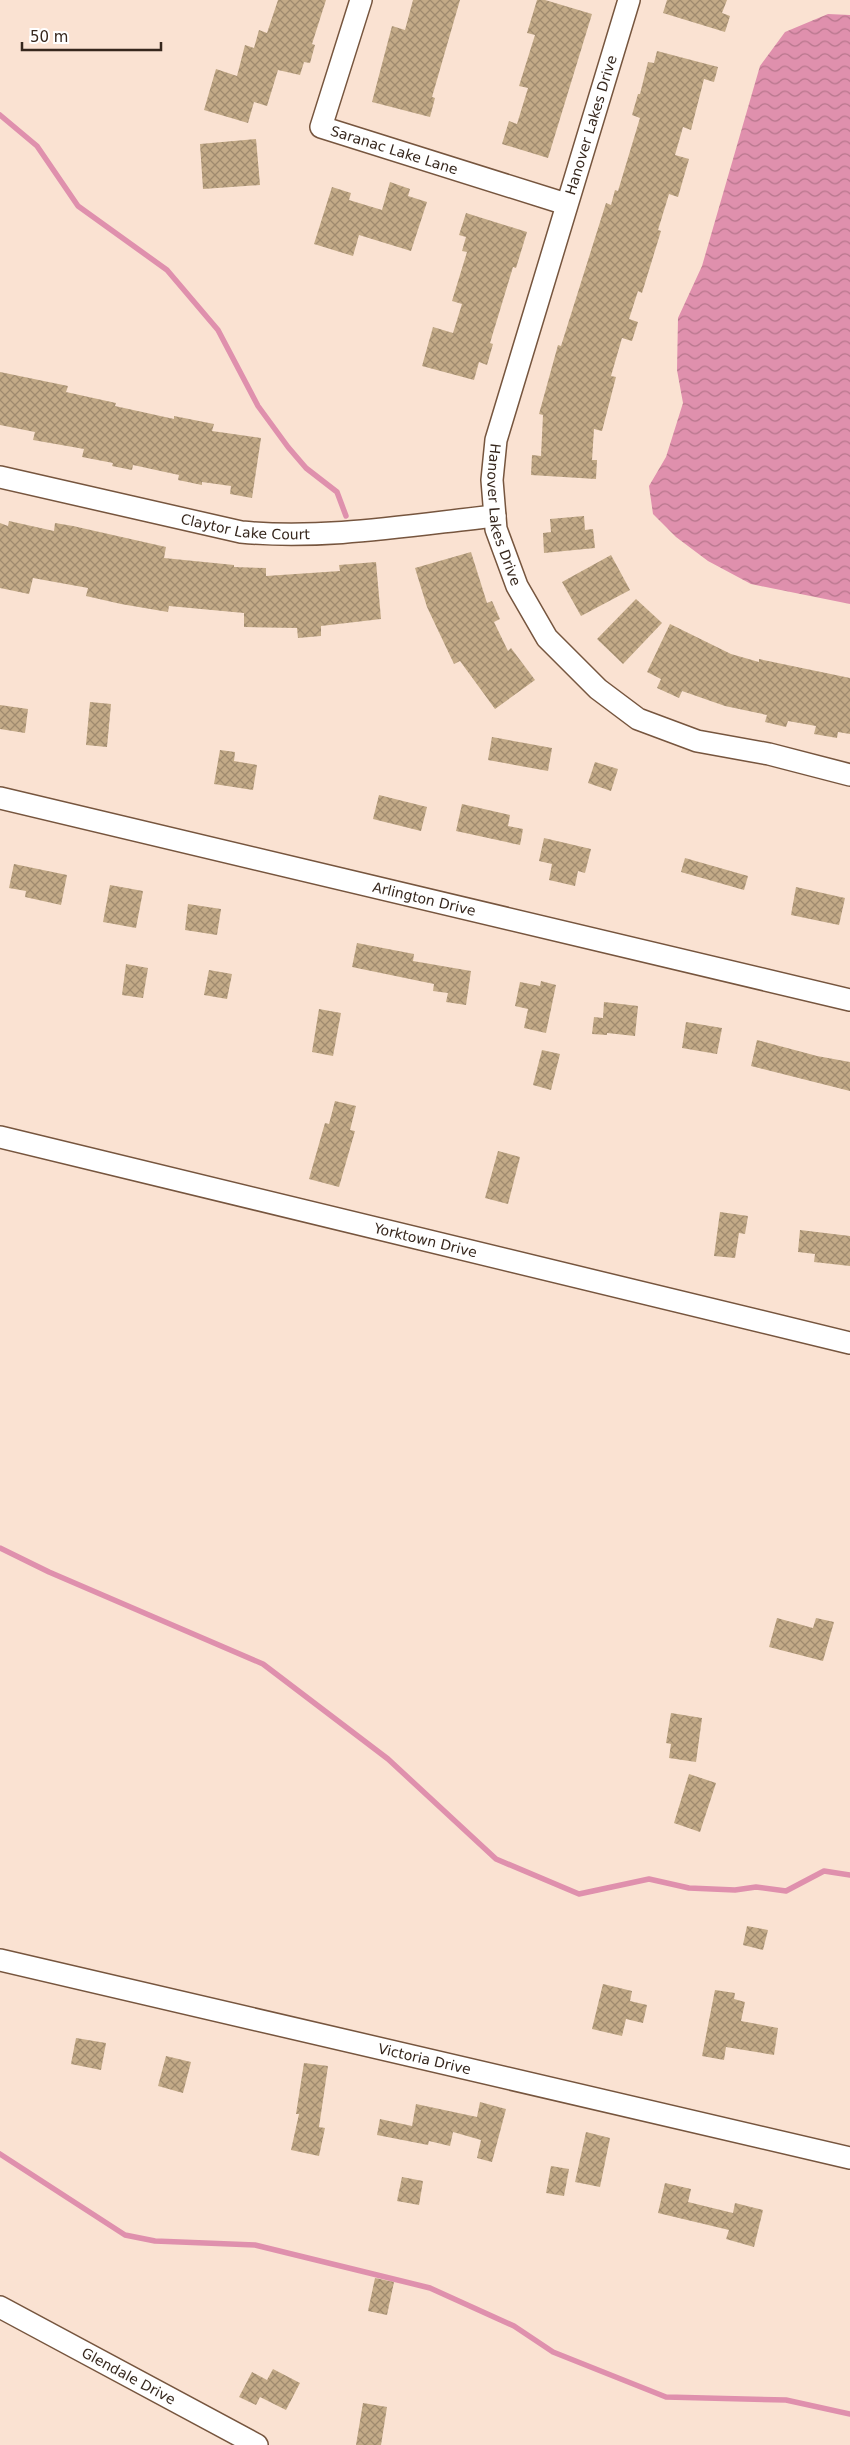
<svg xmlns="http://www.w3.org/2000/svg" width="850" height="2445" viewBox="0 0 850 2445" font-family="'DejaVu Sans',sans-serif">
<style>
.water{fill:url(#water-waves)}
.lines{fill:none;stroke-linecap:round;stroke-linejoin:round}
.stream{stroke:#df90ad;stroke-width:5.5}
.building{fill:url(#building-cross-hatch)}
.minor-casing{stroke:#76553e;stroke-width:24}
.minor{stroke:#fff;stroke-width:21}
.labels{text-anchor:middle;stroke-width:5;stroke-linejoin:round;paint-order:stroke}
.street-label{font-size:14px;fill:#36271d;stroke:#fff}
</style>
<defs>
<pattern id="water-waves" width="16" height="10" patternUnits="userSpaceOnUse" patternTransform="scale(1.25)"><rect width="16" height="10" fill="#df90ad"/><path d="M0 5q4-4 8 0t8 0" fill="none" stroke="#b6768c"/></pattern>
<pattern id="building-cross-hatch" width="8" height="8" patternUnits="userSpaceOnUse" patternTransform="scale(1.25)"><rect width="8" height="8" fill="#c3aa87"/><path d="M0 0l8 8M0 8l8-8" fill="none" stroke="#9f8a6e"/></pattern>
</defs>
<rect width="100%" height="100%" fill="#fae2d2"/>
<polygon class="water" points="828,14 850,15 850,604 751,584 708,561 676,537 653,514 649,486 666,457 683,403 677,370 678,318 702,266 760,66 785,32"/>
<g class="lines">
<g class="stream">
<polyline points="0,115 37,146 78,206 167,270 218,330 258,406 288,447 306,468 337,492 346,516"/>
<polyline points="0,1548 49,1572 263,1664 388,1759 496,1859 579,1894 649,1879 689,1888 735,1890 756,1887 786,1891 824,1871 850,1875"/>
<polyline points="0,2154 125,2235 155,2241 255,2245 430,2288 514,2326 553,2352 666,2397 786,2400 850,2414"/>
</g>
</g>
<g class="building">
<polygon points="278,0 326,0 312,44 315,45 310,63 304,62 300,75 278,70 267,106 254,102 248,123 204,110 216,69 237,76 245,45 254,48 259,30 267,33"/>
<polygon points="413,0 460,0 432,97 435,98 430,117 372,102 392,26 405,30"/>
<polygon points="537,0 545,0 592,14 548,158 502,144 509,121 517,124 528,88 519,86 535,35 527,33"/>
<polygon points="667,0 727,0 722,13 730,16 725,32 663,13"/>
<polygon points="657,51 718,67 714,82 704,79 691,130 683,127 675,155 689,159 678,197 669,194 658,230 661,231 642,293 638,291 629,319 638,322 632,341 622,338 611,376 616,377 602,431 594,429 592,460 597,460 596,479 531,475 532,455 541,456 543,415 539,414 558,345 561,346 606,203 611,205 615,190 618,191 640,118 632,115 638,94 640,94 648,62 654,63"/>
<polygon points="256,139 260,185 203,189 200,144"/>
<polygon points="390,182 410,189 408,196 427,202 411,251 359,235 353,256 314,244 332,187 351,193 349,200 382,210"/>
<polygon points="466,213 527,232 516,268 513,267 490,343 493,344 487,365 479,362 474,380 422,366 433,327 453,333 462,304 452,301 467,252 462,251 466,237 459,235"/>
<polygon points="0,372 68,386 66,392 116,403 115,406 174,419 174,416 214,424 212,431 261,438 252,498 230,494 231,486 202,482 202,485 178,480 179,475 133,465 132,470 112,466 113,463 82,457 84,449 33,440 35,432 0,425"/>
<polygon points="584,516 585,530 593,529 595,548 544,553 543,533 551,532 550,519"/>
<polygon points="9,521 54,531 55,523 73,526 166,547 164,558 234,565 234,567 266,568 266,576 340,571 339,565 376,562 381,619 321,626 321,636 298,638 297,628 244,627 244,613 169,606 168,612 121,604 86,596 88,588 33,578 29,594 0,588 0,523 8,526"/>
<polygon points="471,552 487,603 492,601 500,619 494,622 508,651 511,648 535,680 495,709 460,661 454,664 427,607 415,568"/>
<polygon points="611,555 630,590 581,616 562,582"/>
<polygon points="636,599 662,623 623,664 597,639"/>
<polygon points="670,624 731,654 759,662 759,659 850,678 850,734 838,732 837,738 814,734 816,726 788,721 786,727 765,722 767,715 725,706 682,691 679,698 657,688 661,679 647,672"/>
<polygon points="90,702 111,704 107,747 86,745"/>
<polygon points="0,705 28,709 25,733 0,729"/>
<polygon points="492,737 552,748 548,771 488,760"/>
<polygon points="220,750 235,752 234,761 257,765 253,790 214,784"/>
<polygon points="595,762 618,769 611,791 588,783"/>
<polygon points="379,795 427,807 421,831 373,819"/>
<polygon points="462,804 510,815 508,826 523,829 520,845 456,831"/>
<polygon points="544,838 591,849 585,873 578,871 575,886 549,880 552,864 539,861"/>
<polygon points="685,858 748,876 744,890 681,872"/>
<polygon points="14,864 67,875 61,905 25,897 26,891 9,888"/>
<polygon points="110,885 143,891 136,928 103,922"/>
<polygon points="796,887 845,898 839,925 791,915"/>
<polygon points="188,904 221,909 217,935 185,930"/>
<polygon points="357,943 414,954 413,961 471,971 466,1005 446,1002 448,993 433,991 434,984 352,967"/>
<polygon points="126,964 148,968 143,998 122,995"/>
<polygon points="209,970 232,974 227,999 204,995"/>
<polygon points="541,981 556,985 546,1033 524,1028 528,1009 515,1006 520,982 540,986"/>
<polygon points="604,1002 638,1006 635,1036 607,1033 607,1035 592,1034 594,1017 603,1018"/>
<polygon points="319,1009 341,1013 333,1056 312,1052"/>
<polygon points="686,1022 722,1028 717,1054 682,1048"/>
<polygon points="757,1040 817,1056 850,1062 850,1091 751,1066"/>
<polygon points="542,1050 560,1054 551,1090 533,1085"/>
<polygon points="335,1101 356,1106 350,1130 355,1131 339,1187 309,1179 325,1123 329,1124"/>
<polygon points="498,1151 520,1157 508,1204 485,1198"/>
<polygon points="720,1212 748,1216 745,1234 739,1233 735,1258 714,1256"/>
<polygon points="800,1230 850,1236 850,1266 814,1262 815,1254 798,1252"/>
<polygon points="777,1618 813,1628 816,1618 834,1622 823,1661 769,1647"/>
<polygon points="671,1713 702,1718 696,1762 669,1758 671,1744 666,1743"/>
<polygon points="689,1774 716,1783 700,1832 674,1823"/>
<polygon points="747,1926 768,1930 763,1950 743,1945"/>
<polygon points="603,1984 632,1991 630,2001 647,2005 643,2023 626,2019 622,2036 592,2029"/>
<polygon points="715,1990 735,1993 734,1999 745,2002 741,2021 778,2028 774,2055 726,2047 724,2060 702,2056"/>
<polygon points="76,2038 106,2043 101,2070 71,2064"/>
<polygon points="166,2056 191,2062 183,2093 158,2086"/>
<polygon points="304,2063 328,2066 319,2127 325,2128 319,2156 291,2150 299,2114 296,2114"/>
<polygon points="480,2102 506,2109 492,2162 477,2158 481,2140 453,2132 450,2146 429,2141 428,2145 377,2135 380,2119 412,2126 416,2104 477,2117"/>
<polygon points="586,2132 610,2138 600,2187 575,2182"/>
<polygon points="551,2166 569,2169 564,2196 546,2193"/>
<polygon points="402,2177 423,2181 419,2205 397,2201"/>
<polygon points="665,2183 691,2189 688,2202 733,2213 735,2203 763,2210 754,2247 726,2239 729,2230 658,2213"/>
<polygon points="375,2278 394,2282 387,2315 368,2311"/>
<polygon points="273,2369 300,2383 286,2410 260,2397 256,2405 239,2397 252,2372 267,2380"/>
<polygon points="363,2403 387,2407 381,2445 356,2445"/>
</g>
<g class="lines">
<g class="minor-casing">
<g id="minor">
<path id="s1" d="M361,0l-40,127 245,77"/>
<path id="s2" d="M629,0l-133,440 -4,40 4,49 21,57 30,52 51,51 40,30 59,22 72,13 81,21"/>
<path id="s3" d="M0,477l241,55c84,8 170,-7 254,-16"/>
<path id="s4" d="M0,798l850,202"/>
<path id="s5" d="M0,1137l850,206"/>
<path id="s6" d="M0,1960l850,198"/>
<path id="s7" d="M0,2307l257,138"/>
</g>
</g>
<use href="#minor" class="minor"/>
</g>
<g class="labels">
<g class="street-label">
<text transform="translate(591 125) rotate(-73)" y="5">Hanover Lakes Drive</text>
<text dy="5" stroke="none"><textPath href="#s1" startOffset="210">Saranac Lake Lane</textPath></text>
<text dy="5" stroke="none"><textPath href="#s2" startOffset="536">Hanover Lakes Drive</textPath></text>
<text dy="5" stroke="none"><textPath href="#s3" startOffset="251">Claytor Lake Court</textPath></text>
<text dy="5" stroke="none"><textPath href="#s4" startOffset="436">Arlington Drive</textPath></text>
<text dy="5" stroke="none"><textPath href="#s5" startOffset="438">Yorktown Drive</textPath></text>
<text dy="5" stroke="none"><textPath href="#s6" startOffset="436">Victoria Drive</textPath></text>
<text dy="5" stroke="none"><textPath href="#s7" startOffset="146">Glendale Drive</textPath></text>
</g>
</g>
<path d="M22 42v8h139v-8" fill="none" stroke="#36271d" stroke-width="2.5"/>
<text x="30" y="42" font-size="15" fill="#36271d" stroke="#ffffff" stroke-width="4" paint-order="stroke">50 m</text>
</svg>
